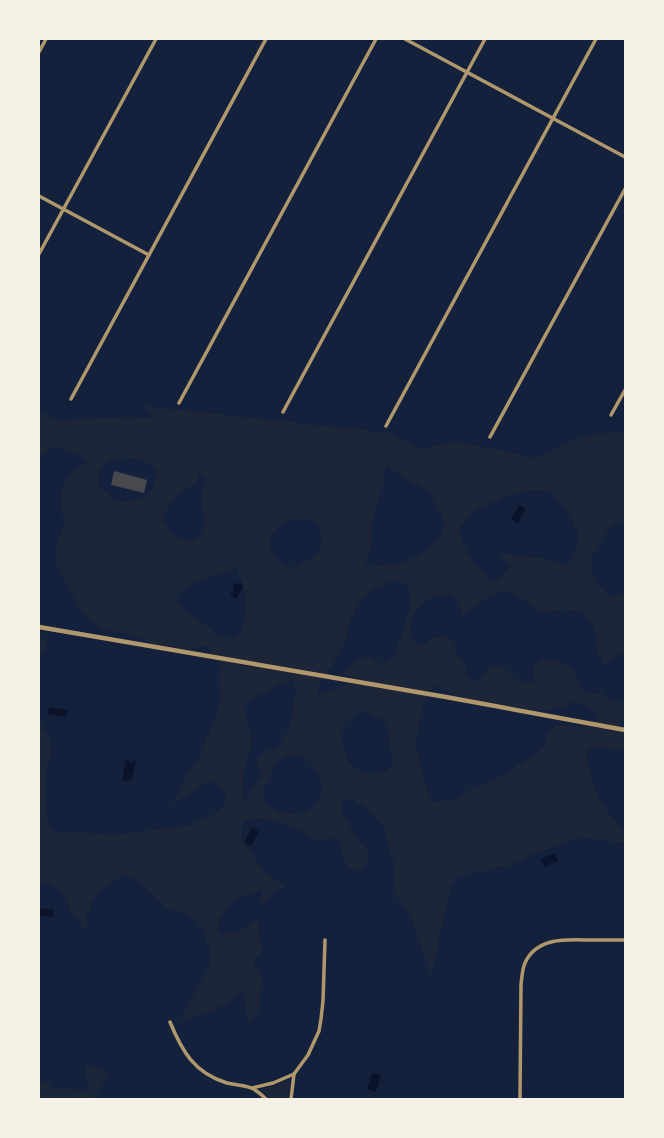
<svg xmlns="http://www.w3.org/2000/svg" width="664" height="1138" viewBox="0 0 664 1138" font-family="Karla,sans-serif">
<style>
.green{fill:#1d2539;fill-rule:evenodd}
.water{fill:#0b132b}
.building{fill:#48494c}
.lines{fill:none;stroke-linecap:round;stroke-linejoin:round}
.minor{stroke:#b1986c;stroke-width:3.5}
.tertiary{stroke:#b1986c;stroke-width:4.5}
</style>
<rect width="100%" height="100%" fill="#14213d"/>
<g class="green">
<path d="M144,406l246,27 30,16 34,-7 47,8 33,8 36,-17 47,-11 8,5v86h-8l-10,10 -16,27 1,13 8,16 11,9h7l7,-4v61l-12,5 -9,8 -7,-15 -1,-14 -4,-13 -11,-12 -19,-3 -15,3 -10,-2 -23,-17 -12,-2 -21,10 -18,15 -4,-13 -8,-9c-6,1 -14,1 -19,3 -14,7 -23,24 -23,39l9,9 7,-1 6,-5 8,-2 7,-1 8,6 2,4v6l6,10 5,-1c-3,8 -3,14 5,20 18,-1 9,-13 21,-15 14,-3 18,14 29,17 4,1 9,0 13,1 -1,-4 -3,-9 -2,-12 2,-20 30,-13 40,-3 6,7 5,18 14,24 5,3 10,1 14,-1 7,9 13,10 24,11v22l-2,-10 -4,15 6,3v18c-5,-2 -8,-2 -13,-2 -12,-1 -18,-6 -27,6 6,12 7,26 12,39 6,15 18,26 28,38v11l-40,-5 -12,2 -45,16 -12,7 -8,3h-10l-10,5 -19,2 -12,5 -7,10 -6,30 -13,57 -20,-59 -16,-22 -2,-34 -9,-32 -16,-18 -15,-11 -12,3 1,11 18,29 10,12 -1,7 -9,10c-19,-4 -14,-12 -20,-26 -1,-3 -3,-6 -4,-8l-10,4h-8l-28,-16 -23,-6 -13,-2 -10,4 -3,7v13l6,6 18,25 21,16c-4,1 -8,2 -10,4 -7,4 -10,11 -17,14l1,-9 3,-7 -17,5 -13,7 -14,16 -1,7 2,9 17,-2 24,-15c-5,12 -4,18 1,29l-2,7 -7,8 9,16 -3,32 -10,17 -6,-34 -27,18 -27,9h-9l8,-13 21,-38 1,-18 -6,-18 -8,-12 -9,-6 -17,-4 -9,-7 -17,-18 -9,-7 -8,-3 -7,2 -16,11 -12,12 -2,8 -3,6v16c-6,-5 -11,-9 -15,-16 -3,-8 -5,-16 -11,-22 -6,-6 -14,-9 -22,-12v-176l2,21 9,15 1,14 -6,18v32l5,23 7,6h37l18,2 79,-10 20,-9 12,-9 3,-12 -5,-8 -12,-7 -22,17 -15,7 15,-30 11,-15 19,-45 3,-15 -1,-21 1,-10 -7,-16 -7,-7 -23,6 -22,-3 -25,-12 -35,-8 -14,-9 -6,-8 -24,-44 -2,-14 9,-31 -3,-18 1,-16 6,-13 8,-8 11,-4 -8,-8 -20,-8 -9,1 -11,9v-44l21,7 66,-3 28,1zM120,457l21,2 14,9 2,10 -4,10 -8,9 -19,5 -11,-2 -15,-13 -3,-6 1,-7 4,-7 5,-5zM386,466l44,27 15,29 -4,12 -5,7 -13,12 -19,10 -31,4 -9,-2 7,-15 1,-28 4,-16 8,-24zM195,470l11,9c1,6 -4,8 -5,14 -2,15 11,34 -3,44 -4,3 -8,3 -12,3 -11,-3 -18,-11 -23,-20l2,-8 11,-15 21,-16 1,-7zM530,490l20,1c10,12 31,35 28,52 -2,8 -8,16 -12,23l-17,-7 -24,-2 -25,-4 10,14 -4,5 -13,10c-17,-17 -32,-30 -33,-55l15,-18 23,-8 9,-5zM304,519l11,4 3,3 4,18 -4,9 -7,6 -14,8h-10l-9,-7 -8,-12v-11l8,-10 10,-7zM237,567l9,27v15l-6,26 -8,5 -14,-5 -33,-25 -11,-12 19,-16 33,-10zM396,580c5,2 12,5 14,11 4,13 -5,33 -9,45 -3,9 -4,19 -11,25 -12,8 -17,-6 -26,-4 -8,1 -16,11 -22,17l19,6 -45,16c3,-6 4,-14 8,-20 6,-9 14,-18 18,-28 4,-7 4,-16 7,-24 9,-25 21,-36 47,-44zM293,678l3,13 -7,38 -12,20c-11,1 -14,1 -21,11l4,11 1,7 -11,11 -1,6 -4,7 -3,-9 2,-23 4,-11 3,-19 -5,-22 -2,-15c17,-8 32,-18 49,-25zM438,686c8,2 14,9 22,11 7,3 16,2 24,4 30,6 64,17 92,0l10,6 13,10 -9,8 -16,1 -12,-2 -8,2 -6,8 -4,12 -5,6 -21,13 -10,7 -42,20 -10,7 -21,3 -5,-2 -15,-57 6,-28 6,-20 6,-7zM357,712l13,1 13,8 6,11 3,34 -7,6 -11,3 -11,-3 -9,-5 -7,-8 -7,-25 5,-11zM298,755l12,7 10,14 2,13 -5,13 -5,6 -10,7 -12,-1 -14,-3 -9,-8 -4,-8 1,-7 5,-8 6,-15 9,-9z"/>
<polygon points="39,635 46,641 48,647 39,659"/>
<path d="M87,1064l7,4 15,3 -7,15 -6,7 -1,6h-56v-19c7,2 9,1 13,9 12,-2 25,-2 35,4 1,-10 -1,-19 0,-29z"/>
<polygon points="290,1080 288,1099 272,1099 260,1090"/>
</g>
<g class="water">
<polygon points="519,505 526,509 518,523 511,519"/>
<polygon points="241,583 243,587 236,599 230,595 234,589 233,584"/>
<polygon points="49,707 68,710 66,717 48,714"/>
<polygon points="126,760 129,760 129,762 132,763 133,761 136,762 131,781 125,781 122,779"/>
<polygon points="252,827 259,832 251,846 244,842"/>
<polygon points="555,853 558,861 544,867 541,859"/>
<polygon points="40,908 54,910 53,917 39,916"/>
<polygon points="372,1073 381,1075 376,1092 367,1089"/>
</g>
<polygon class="building" points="114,471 147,480 144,493 111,485"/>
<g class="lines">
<g class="minor">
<polyline points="405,39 625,157"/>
<polyline points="39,52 46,39"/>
<polyline points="39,196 149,255"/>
<polyline points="39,254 156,39"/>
<polyline points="71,399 266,39"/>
<polyline points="179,403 376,39"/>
<polyline points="283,412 485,39"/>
<polyline points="611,415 625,390"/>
<polyline points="386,426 596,39"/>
<polyline points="490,437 625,189"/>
<path d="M170,1022c12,29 24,51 57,61 8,2 17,2 24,5 5,2 11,7 15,11"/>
<polyline points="252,1088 273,1083 294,1074"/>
<polyline points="291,1099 294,1074 308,1055 319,1031 321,1019 323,1001 325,940"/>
<path d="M520,1099l1,-115c1,-7 1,-14 4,-21 11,-25 40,-24 63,-23 12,0 25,0 37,0"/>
</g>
<polyline class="tertiary" points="39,627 446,697 625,730"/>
</g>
<rect width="664" height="1138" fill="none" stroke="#f6f1e7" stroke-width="80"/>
</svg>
